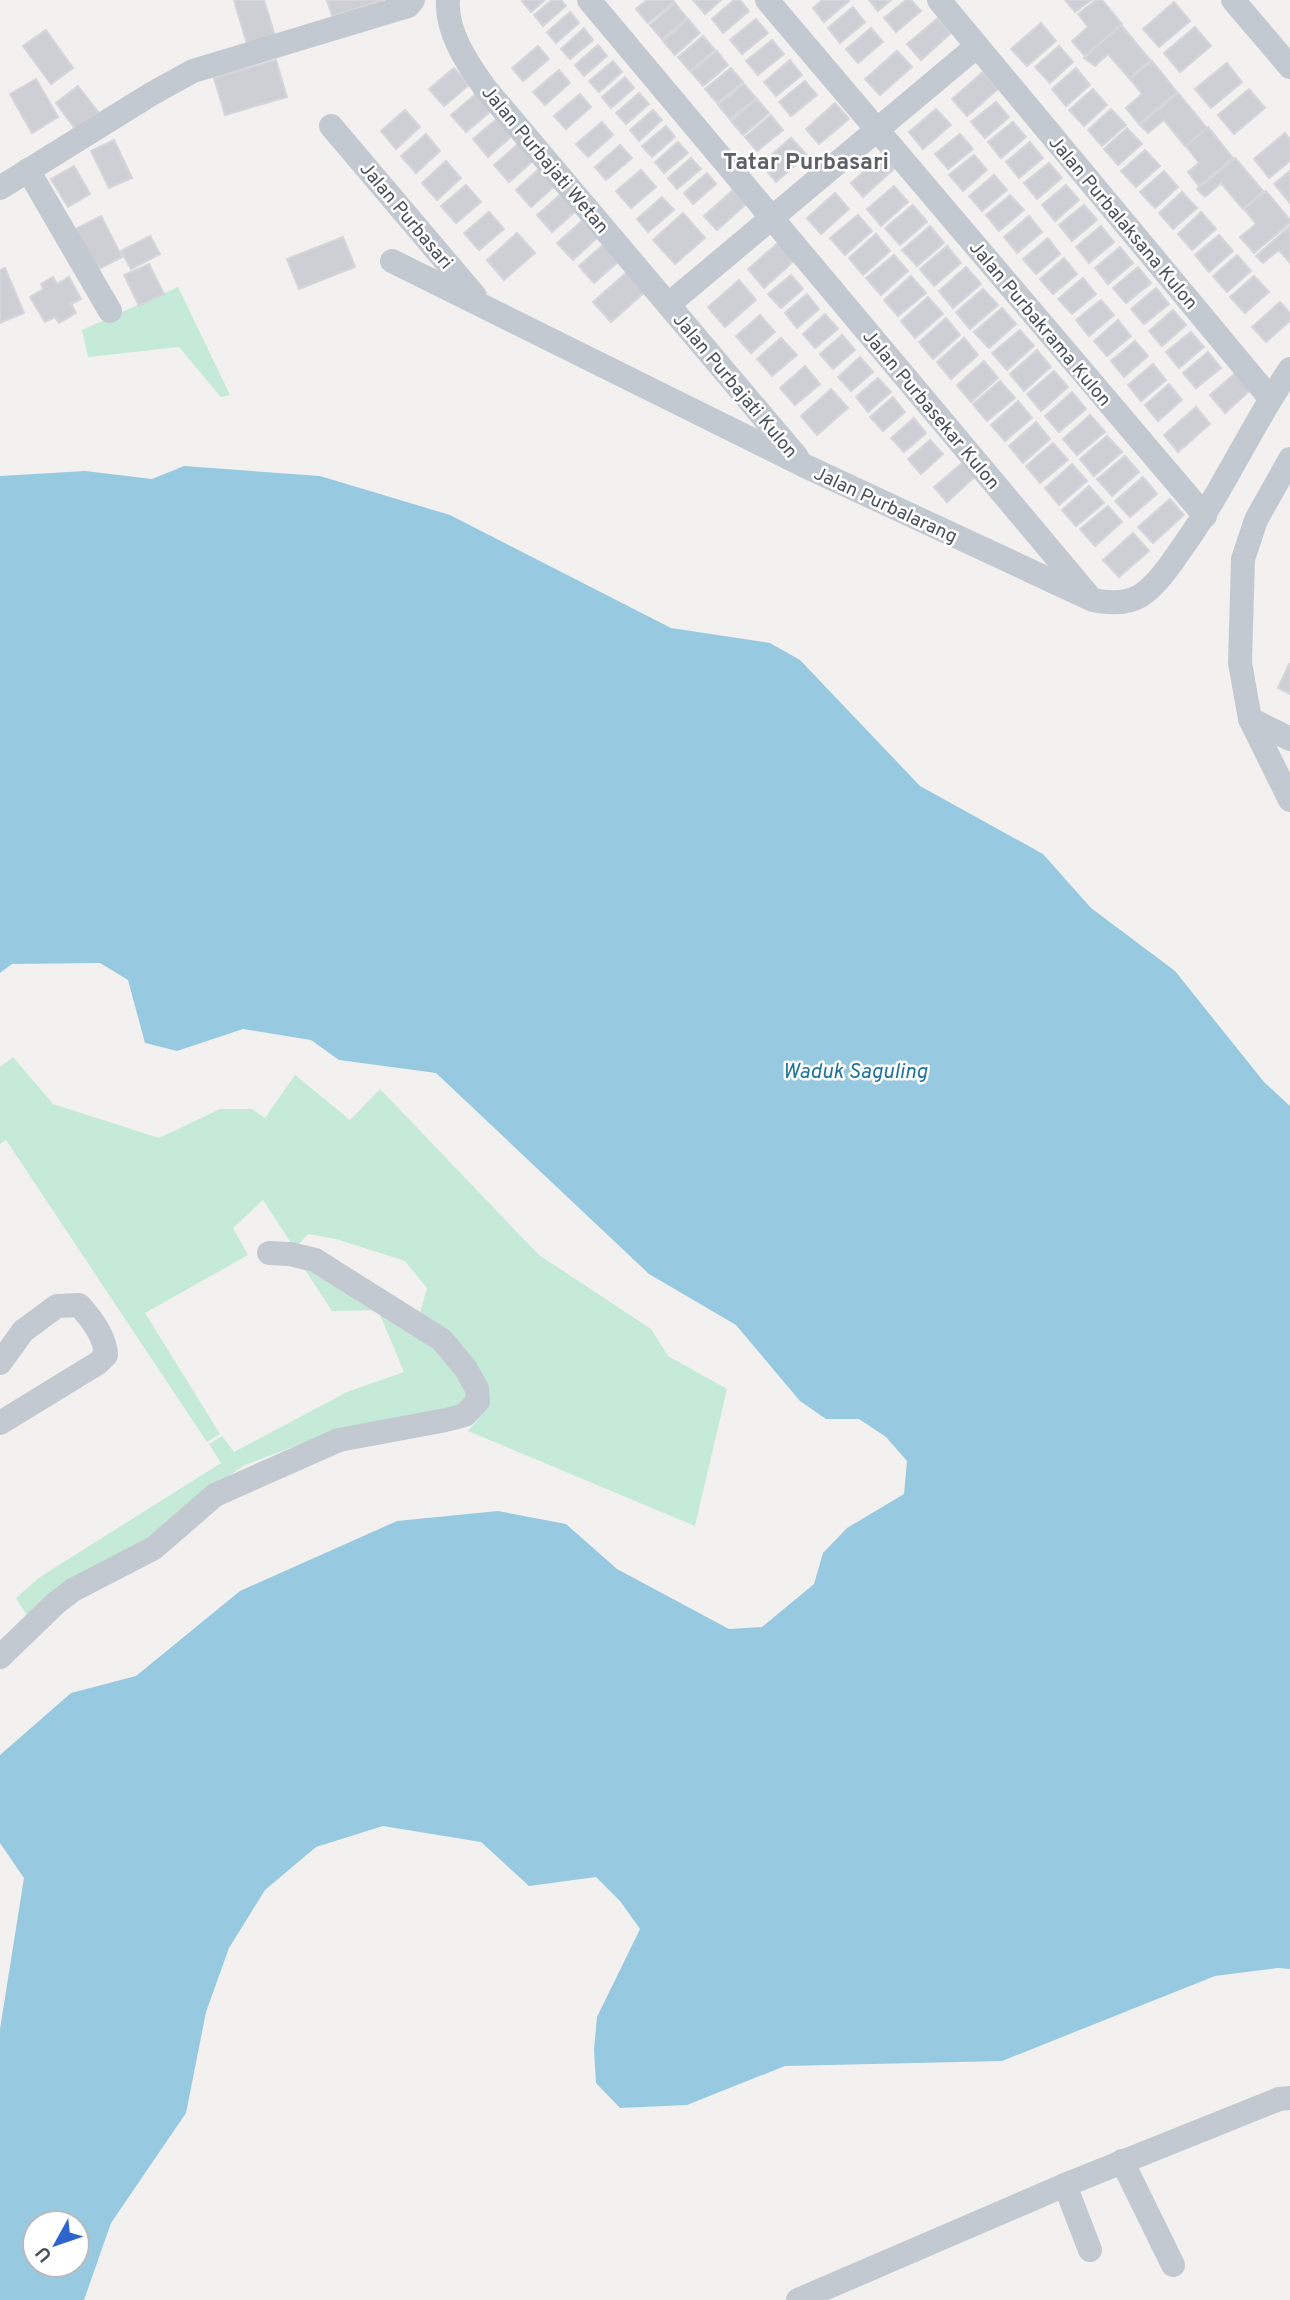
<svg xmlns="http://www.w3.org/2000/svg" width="1290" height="2300" viewBox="0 0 1290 2300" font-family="Overpass,sans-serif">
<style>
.green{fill:#c5ead7}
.water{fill:#97cae1;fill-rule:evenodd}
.building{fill:#cecfd4;stroke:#d5d6db;stroke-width:2}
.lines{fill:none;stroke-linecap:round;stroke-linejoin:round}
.minor{stroke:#c3c9d0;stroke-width:24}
.labels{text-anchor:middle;stroke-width:5;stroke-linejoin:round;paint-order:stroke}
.street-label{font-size:19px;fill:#4a525b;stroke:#fff}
.water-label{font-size:21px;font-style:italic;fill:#1e749a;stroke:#fff}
.quarter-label{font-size:23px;font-weight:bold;fill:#5d6064;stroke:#fff}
</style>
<rect width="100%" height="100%" fill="#f2f1f0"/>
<g class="green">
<polygon points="178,287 230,395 221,397 179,347 88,357 82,330"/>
<polygon points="13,1057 53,1104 159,1138 220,1109 252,1109 265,1118 295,1075 350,1120 380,1089 539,1255 651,1329 668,1356 727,1389 695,1526 468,1431 482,1415 484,1390 420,1313 427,1288 405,1261 336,1239 308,1234 295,1249 263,1200 233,1228 248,1255 145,1313 220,1434 207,1442 6,1140 0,1144 0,1067"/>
<polygon points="298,1259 440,1344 471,1402 319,1437 245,1465 219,1482 154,1534 29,1619 16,1598 40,1577 221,1463 209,1444 222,1436 234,1452 347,1392 404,1372 378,1310 332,1311"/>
</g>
<path class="water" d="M184,466l136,10 130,39 221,113 99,15 30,17 120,126 123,68 48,54 84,63 89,111 26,24v863l-12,-1 -63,8 -213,85 -217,5 -98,39 -67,3 -24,-25 -2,-33 3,-33 43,-88 -20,-28 -24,-24 -67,9 -48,-44 -98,-16 -67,21 -51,43 -36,58 -23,64 -20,101 -75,110 -27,77h-84v-271l24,-151 -24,-35v-88l71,-62 65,-17 104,-85 157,-70 101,-10 68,13 51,45 112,60 33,-2 52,-43 9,-31 24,-25 57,-34 3,-33 -21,-24 -27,-18h-33l-26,-18 -64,-76 -87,-51 -213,-201 -97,-13 -28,-20 -68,-11 -66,22 -32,-8 -17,-63 -28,-17 -88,1 -12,9v-497l85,-5 67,8zM35,2223h42v42h-42z"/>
<g class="building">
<polygon points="234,0 264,0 275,36 247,44"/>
<polygon points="327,0 383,0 332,16"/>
<polygon points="523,0 545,0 531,12 522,1"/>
<polygon points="552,0 561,0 566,6 543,26 534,15"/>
<polygon points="647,0 673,0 674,2 648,23 636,9"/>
<polygon points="693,0 721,0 705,14"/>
<polygon points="734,0 740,0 749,11 723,33 712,19"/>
<polygon points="822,0 848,0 849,1 824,22 813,8"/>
<polygon points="869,0 891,0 878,11"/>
<polygon points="906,0 911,0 921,11 896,32 884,18"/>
<polygon points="1065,0 1091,0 1075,12"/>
<polygon points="1096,0 1102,0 1122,24 1085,56 1072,41 1088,27 1078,14"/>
<polygon points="1174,2 1190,21 1159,47 1143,29"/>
<polygon points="675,3 687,18 662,39 650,25"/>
<polygon points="853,7 865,22 840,43 828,28"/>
<polygon points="570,12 579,23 556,43 547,32"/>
<polygon points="938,18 951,33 921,60 907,44"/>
<polygon points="688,19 700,33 675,55 663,41"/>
<polygon points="756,19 768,33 742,54 730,40"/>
<polygon points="1041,23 1056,41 1027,66 1011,49"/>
<polygon points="1121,25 1150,60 1129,78 1108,54 1095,66 1084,58"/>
<polygon points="1195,27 1211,46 1180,72 1164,53"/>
<polygon points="584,28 593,40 570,59 561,49"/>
<polygon points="871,28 883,42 858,63 846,49"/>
<polygon points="46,30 73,68 51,84 23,46"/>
<polygon points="703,36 715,50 690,71 678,57"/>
<polygon points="772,40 784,54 758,75 746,61"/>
<polygon points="598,45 607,56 584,76 575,65"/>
<polygon points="538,46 549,59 523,81 512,68"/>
<polygon points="1059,46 1073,62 1050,83 1035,67"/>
<polygon points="717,51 728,65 703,86 691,72"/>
<polygon points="897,51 912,67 880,95 865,79"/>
<polygon points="276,60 287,97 225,115 214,78"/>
<polygon points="790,60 802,75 776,96 764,82"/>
<polygon points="613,61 622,72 599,92 589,81"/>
<polygon points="1152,61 1177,92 1139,124 1126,108 1142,94 1130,79"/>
<polygon points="1227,63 1242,82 1211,108 1195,89"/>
<polygon points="454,68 469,85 444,106 429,89"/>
<polygon points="731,68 743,82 717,103 705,89"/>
<polygon points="1076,68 1090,85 1066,106 1052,89"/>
<polygon points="559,70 570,83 545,105 533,92"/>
<polygon points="983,72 998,89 967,116 952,99"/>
<polygon points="625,77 634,88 611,108 602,97"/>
<polygon points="36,79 58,117 32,133 10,94"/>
<polygon points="805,81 817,95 791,116 779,102"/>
<polygon points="744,84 756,98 730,119 718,105"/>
<polygon points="78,86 99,113 76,130 56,103"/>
<polygon points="1093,89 1107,105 1084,126 1069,110"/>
<polygon points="1249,89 1265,108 1234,134 1218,115"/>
<polygon points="639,93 649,104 626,124 616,113"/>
<polygon points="1178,93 1207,128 1185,146 1164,120 1148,133 1140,125"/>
<polygon points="476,94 491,111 466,132 451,115"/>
<polygon points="580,94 591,107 566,129 554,116"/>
<polygon points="757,99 769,113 743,135 731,121"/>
<polygon points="996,102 1009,117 985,138 971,122"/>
<polygon points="835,103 849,119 819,144 806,129"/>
<polygon points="936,109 951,125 923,149 909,132"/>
<polygon points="1111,109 1126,125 1102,146 1088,130"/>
<polygon points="405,110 420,127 396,149 381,131"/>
<polygon points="653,110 662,120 639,141 630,130"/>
<polygon points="771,115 783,130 757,151 745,137"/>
<polygon points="498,118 513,135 488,157 473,139"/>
<polygon points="602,122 613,135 588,157 576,144"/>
<polygon points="1013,122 1026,137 1001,158 988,142"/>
<polygon points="666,126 675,137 652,157 642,146"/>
<polygon points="1208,127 1233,158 1199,186 1188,172 1199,163 1186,146"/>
<polygon points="1127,128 1142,144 1118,165 1104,149"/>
<polygon points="1285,133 1290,139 1290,161 1269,178 1254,159"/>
<polygon points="426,134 440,151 416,173 401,156"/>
<polygon points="960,134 973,149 948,169 935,154"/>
<polygon points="791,138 807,155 776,182 761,164"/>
<polygon points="114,140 132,178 109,188 91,151"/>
<polygon points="678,142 688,153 664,173 655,162"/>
<polygon points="1030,142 1043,158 1019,178 1006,162"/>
<polygon points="518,144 533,161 509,182 494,165"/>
<polygon points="620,145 632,158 606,180 595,167"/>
<polygon points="1145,150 1160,166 1136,187 1121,171"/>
<polygon points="882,155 895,168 863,197 851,183"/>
<polygon points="974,155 987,170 963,191 949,175"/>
<polygon points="691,158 701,169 677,189 668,178"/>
<polygon points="1235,158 1263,191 1243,209 1221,183 1205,197 1197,189"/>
<polygon points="446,161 461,178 437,200 422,183"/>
<polygon points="1049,163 1062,178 1037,199 1024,183"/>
<polygon points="74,166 90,194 68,207 51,179"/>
<polygon points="540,168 556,185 531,207 516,190"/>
<polygon points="641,170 656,187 631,208 616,191"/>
<polygon points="1164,171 1178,187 1155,208 1140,192"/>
<polygon points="1290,171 1290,203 1274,184"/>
<polygon points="707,173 716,184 693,204 684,193"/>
<polygon points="994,175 1007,190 982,211 969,196"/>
<polygon points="466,185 481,202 456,223 441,206"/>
<polygon points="1066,185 1079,200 1055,221 1042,205"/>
<polygon points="894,186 908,202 881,226 867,209"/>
<polygon points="733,190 745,205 717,230 704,216"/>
<polygon points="1266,191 1290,220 1290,223 1254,253 1240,237 1256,224 1244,209"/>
<polygon points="1182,192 1197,208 1173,229 1159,213"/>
<polygon points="835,193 849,209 821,234 807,218"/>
<polygon points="561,194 576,211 552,232 537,215"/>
<polygon points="1010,195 1024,210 999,231 986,215"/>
<polygon points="662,197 674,210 648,232 637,219"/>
<polygon points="913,205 927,222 900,245 885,228"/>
<polygon points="1084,205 1097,220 1072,241 1059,225"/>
<polygon points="489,212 504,229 479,250 464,233"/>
<polygon points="1201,212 1216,229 1192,250 1178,234"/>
<polygon points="683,213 705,238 675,264 653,240"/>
<polygon points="858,215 872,231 845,255 830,238"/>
<polygon points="101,216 122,257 95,271 74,230"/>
<polygon points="1029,216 1042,232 1017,253 1004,237"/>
<polygon points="582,221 597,238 573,260 557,243"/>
<polygon points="930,226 944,243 917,266 902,250"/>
<polygon points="1101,226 1114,242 1089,263 1076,247"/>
<polygon points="1290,226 1290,263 1279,250 1263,263 1256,256"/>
<polygon points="517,233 535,253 504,280 487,260"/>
<polygon points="876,234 890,251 863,275 849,258"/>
<polygon points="1219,235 1233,251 1209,272 1195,255"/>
<polygon points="150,236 160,254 131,269 121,251"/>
<polygon points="343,237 355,267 299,289 287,259"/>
<polygon points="1048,238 1060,254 1036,274 1023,259"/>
<polygon points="779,242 795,260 764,288 748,269"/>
<polygon points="603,245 618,262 594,283 579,266"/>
<polygon points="947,246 961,263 934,286 920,269"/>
<polygon points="1120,247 1133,263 1108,284 1095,268"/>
<polygon points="894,255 908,271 881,295 866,278"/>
<polygon points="1237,255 1251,271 1227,292 1213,276"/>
<polygon points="1064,258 1077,274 1053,294 1040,279"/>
<polygon points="149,264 164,294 139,306 124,275"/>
<polygon points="966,267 981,284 953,308 939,291"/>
<polygon points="1138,267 1151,283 1126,303 1113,288"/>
<polygon points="5,268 24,313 0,323 0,270"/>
<polygon points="627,272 644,293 611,322 593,302"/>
<polygon points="791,275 803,289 781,308 768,294"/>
<polygon points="911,276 926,293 898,316 884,300"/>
<polygon points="1254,276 1269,292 1245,313 1230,297"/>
<polygon points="53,277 57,284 69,277 81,299 71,304 76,313 59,323 55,317 45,322 30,297 43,289 41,284"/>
<polygon points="1083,278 1096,294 1072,314 1058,299"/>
<polygon points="739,280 756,300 725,327 708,307"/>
<polygon points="1156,288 1169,304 1144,324 1131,309"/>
<polygon points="983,289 998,305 970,329 956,312"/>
<polygon points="807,294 819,309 797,328 785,313"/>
<polygon points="928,297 943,314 915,338 901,321"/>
<polygon points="1101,300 1114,315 1089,336 1076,320"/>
<polygon points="1280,302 1290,313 1290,321 1266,342 1252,327"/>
<polygon points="1002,308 1016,324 989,348 974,332"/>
<polygon points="1173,310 1186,325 1162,346 1149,331"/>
<polygon points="825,314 838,329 815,348 803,334"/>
<polygon points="760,315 775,332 751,353 736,336"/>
<polygon points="946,318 960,335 933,359 919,342"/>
<polygon points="1118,320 1131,336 1107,356 1094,341"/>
<polygon points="1020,330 1034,346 1007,370 992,353"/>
<polygon points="1191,332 1204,347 1179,368 1166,352"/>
<polygon points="842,335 855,350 833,369 820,354"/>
<polygon points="781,338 797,355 772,376 757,359"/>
<polygon points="964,338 978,355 951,379 937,362"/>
<polygon points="1135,341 1148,356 1124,377 1111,361"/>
<polygon points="1037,350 1051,367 1024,391 1010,374"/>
<polygon points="1208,352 1221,368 1196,388 1183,373"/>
<polygon points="860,357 873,372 851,391 838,377"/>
<polygon points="984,361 998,378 971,402 957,385"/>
<polygon points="1153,364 1166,380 1141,401 1128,385"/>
<polygon points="805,366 820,384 795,405 780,388"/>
<polygon points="1240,369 1255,386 1225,413 1210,395"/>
<polygon points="1054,371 1068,387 1041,411 1027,394"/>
<polygon points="878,378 891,392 868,412 856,397"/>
<polygon points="1000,381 1015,398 987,421 973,404"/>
<polygon points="1169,384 1182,400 1158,421 1145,405"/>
<polygon points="831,389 848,408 817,435 801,416"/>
<polygon points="1072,392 1086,409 1059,432 1045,416"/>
<polygon points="893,397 905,412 883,431 870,417"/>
<polygon points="1018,401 1032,418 1005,441 991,425"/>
<polygon points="1196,407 1210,424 1178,452 1164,435"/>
<polygon points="1090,415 1105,432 1077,455 1063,439"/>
<polygon points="914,418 926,433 904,452 891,438"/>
<polygon points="1036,422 1050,439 1023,463 1009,446"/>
<polygon points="1107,436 1122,452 1094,476 1080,459"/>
<polygon points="930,440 943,454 921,474 908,459"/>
<polygon points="1053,443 1068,460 1040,483 1026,466"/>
<polygon points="1125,456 1139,472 1112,496 1097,479"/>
<polygon points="967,459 979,473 947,502 934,487"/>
<polygon points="1072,464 1087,481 1059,505 1045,488"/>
<polygon points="1143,477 1157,494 1130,517 1115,501"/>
<polygon points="1089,486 1104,503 1076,526 1062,510"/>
<polygon points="1170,499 1184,515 1153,543 1138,527"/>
<polygon points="1108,506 1122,522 1095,546 1080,529"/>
<polygon points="1133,533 1149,551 1119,577 1103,560"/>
<polygon points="1289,664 1290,664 1290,694 1278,688"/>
</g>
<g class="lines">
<g class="minor">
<path d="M448,0c-2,32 19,63 37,88l312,369"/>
<polyline points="589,0 1088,595"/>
<polyline points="767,0 1205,516"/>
<polyline points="939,0 1270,398"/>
<polyline points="1233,0 1290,67"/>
<polyline points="331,126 475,296"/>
<polyline points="28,170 110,311"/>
<polyline points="0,188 153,93 193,71 408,6 413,0"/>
<path d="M392,261l411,204 290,135c14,3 33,4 47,-4 18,-12 30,-31 42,-48 41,-57 69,-122 108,-179"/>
<polyline points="669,304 977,46"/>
<polyline points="1290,459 1256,520 1243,559 1240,663 1250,719 1290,800"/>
<polyline points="1250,719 1290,739"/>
<path d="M0,1363l23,-32 34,-25 22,-1c13,14 26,31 27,50l-8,8 -98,60"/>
<polyline points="0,1657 56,1603 73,1590 154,1548 215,1495 339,1440 446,1420 465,1415 478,1401 477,1389 466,1369 442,1340 315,1260 290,1254 269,1253"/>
<polyline points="1122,2161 1173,2265"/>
<polyline points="1065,2185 1090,2250"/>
<polyline points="798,2300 1065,2185 1279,2099 1290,2098"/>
</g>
</g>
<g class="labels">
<g class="street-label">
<text transform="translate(546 159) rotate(50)" y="7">Jalan Purbajati Wetan</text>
<text transform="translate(407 215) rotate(50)" y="7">Jalan Purbasari</text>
<text transform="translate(1124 222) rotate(50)" y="7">Jalan Purbalaksana Kulon</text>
<text transform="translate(1041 323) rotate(50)" y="7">Jalan Purbakrama Kulon</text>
<text transform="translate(736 385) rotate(50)" y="7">Jalan Purbajati Kulon</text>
<text transform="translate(932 409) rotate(50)" y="7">Jalan Purbasekar Kulon</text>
<text transform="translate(886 504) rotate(25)" y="7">Jalan Purbalarang</text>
</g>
<g class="water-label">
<text x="855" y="1078">Waduk Saguling</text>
</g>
<g class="quarter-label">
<text x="806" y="169">Tatar Purbasari</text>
</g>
</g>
<g transform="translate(56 2244) rotate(230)"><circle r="33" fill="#ffffff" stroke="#b7babd" stroke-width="2"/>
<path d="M0-5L12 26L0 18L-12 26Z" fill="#3064cd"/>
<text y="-10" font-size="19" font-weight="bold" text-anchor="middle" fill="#4a525b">U</text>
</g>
</svg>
